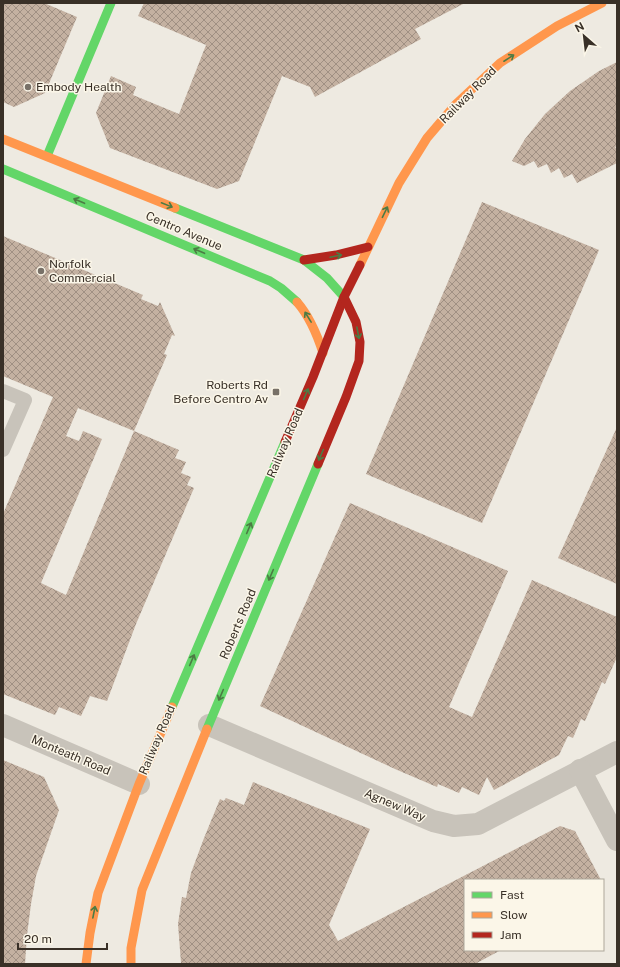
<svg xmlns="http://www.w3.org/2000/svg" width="620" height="967" viewBox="0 0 620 967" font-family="'Public Sans',sans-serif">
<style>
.building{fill:url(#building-cross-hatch)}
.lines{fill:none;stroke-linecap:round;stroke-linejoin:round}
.lane{stroke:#c8c3ba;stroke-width:14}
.street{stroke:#c8c3ba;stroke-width:22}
.fast{stroke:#63d668;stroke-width:9}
.slow{stroke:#ff974d;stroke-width:9}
.jam{stroke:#b3261e;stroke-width:9}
.oneway{stroke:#4c7b44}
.poi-dot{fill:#787168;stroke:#fbf6e8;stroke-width:1.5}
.labels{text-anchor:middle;stroke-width:3;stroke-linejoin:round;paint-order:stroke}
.poi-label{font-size:12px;fill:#393027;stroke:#fbf6e8;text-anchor:start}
.street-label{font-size:12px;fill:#393027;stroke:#fbf6e8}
</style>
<defs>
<pattern id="building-cross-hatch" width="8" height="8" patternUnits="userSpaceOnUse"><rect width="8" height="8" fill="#c4b1a1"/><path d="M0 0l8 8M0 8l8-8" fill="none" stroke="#a09083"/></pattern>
</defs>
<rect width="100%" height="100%" fill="#eeeae1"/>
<g class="building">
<polygon points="3,3 44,3 77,17 45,93 14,107 3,102"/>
<polygon points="144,3 465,3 415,29 421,39 315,97 310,87 282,76 239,181 217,189 110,148 96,113 111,76 136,87 133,95 179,114 206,45 138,16"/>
<polygon points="617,62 617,146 615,147 617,150 617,163 577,183 572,174 564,178 559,168 551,173 547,164 538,168 534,161 524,166 512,161 525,139 545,114 570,91 599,71"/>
<polygon points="482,202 599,250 482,523 366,474"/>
<polygon points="3,236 143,295 141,299 158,306 160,302 175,336 172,335 164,354 167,355 134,431 78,408 66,436 79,441 83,431 102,439 41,583 66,595 134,431 179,450 175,458 186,462 181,473 191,477 187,485 194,488 136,624 107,701 90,696 81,716 59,707 55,715 3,694 3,514 53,397 3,376"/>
<polygon points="617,427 617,584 558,558"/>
<polygon points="350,503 508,571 449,707 472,717 532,580 617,617 617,657 605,684 602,682 585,721 581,719 573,738 568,736 559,755 494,790 487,777 479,795 462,787 459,793 438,784 437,787 395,769 260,706"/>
<polygon points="3,760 44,777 59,810 36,876 31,904 27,935 25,964 3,964"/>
<polygon points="253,782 370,829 329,925 338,941 560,826 575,831 601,880 465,880 465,950 501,950 475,964 178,964 181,963 178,924 182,897 186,898 191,873 204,838 220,799 224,801 226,798 244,805"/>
</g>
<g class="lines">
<polyline class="lane" points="3,391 25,400 3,450"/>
<g class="street">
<polyline points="3,725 139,784"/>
<polyline points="209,725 433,821 454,826 478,824 617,752"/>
<polyline points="580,770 617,840"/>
</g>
<g class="fast">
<polyline points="47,156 111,3"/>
<polyline points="3,169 270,281 281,288 297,302"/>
<polyline points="175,208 304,260 327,278 344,297"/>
<polyline points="172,707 285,442"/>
<polyline points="207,729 318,464"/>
</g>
<g class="slow">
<polyline points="3,139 175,208"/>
<polyline points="360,265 399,183 427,138 456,104 500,63 557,26 602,3"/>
<path d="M297,302c13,15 20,32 26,51"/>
<polyline points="86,964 90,933 98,893 139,784 172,707"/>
<polyline points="131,964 131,948 142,890 207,729"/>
</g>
<g class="jam">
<polyline points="304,260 336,255 368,247"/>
<polyline points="285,442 313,377 344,297 360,265"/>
<polyline points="318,464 346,397 359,361 360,342 356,322 344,297"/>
</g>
</g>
<defs><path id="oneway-shaft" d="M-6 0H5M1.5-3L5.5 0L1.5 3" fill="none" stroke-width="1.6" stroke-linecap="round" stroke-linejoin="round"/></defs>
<g class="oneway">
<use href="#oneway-shaft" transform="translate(509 58) rotate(-33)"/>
<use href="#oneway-shaft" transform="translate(79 201) rotate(-157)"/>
<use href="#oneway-shaft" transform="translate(167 205) rotate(22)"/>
<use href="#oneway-shaft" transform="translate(385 212) rotate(-64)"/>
<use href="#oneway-shaft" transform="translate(199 251) rotate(-157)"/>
<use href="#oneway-shaft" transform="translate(336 256) rotate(-12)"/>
<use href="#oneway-shaft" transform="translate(308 317) rotate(-122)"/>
<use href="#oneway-shaft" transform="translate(358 333) rotate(79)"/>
<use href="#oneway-shaft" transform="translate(306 394) rotate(-67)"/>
<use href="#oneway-shaft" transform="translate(321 455) rotate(113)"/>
<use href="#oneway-shaft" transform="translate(249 528) rotate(-67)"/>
<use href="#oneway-shaft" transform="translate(271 575) rotate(113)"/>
<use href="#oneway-shaft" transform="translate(192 660) rotate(-67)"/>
<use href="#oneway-shaft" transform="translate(221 695) rotate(113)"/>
<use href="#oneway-shaft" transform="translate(94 912) rotate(-79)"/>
</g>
<g class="poi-dot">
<circle cx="28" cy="87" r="4"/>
<circle cx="41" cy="271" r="4"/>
<rect x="272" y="388" width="8" height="8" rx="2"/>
</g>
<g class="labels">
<g class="poi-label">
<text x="36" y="91">Embody Health</text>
<text x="49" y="268">Norfolk<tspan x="49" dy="14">Commercial</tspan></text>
<text x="268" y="389" text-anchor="end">Roberts Rd<tspan x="268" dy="14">Before Centro Av</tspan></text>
</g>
<g class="street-label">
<text transform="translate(468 95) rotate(-45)" y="4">Railway Road</text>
<text transform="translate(184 231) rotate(23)" y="4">Centro Avenue</text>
<text transform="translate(285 443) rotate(-67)" y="4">Railway Road</text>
<text transform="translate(238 624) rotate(-67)" y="4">Roberts Road</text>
<text transform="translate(157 740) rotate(-67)" y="4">Railway Road</text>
<text transform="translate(71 755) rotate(23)" y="4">Monteath Road</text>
<text transform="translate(395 805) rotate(23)" y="4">Agnew Way</text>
</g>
</g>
<rect width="620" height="967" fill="none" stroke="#393027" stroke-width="8"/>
<rect x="464" y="879" width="140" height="72" fill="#fbf6e8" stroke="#ada79b"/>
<rect x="472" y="892" width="20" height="6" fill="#63d668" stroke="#ada79b"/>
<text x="500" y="899" font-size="12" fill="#393027">Fast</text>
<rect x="472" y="912" width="20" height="6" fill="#ff974d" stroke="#ada79b"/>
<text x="500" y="919" font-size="12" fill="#393027">Slow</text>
<rect x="472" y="932" width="20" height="6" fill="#b3261e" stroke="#ada79b"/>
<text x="500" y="939" font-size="12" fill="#393027">Jam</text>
<g transform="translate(584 36) rotate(332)" stroke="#fbf6e8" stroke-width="3" paint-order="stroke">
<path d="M0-3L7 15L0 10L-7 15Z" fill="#393027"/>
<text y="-6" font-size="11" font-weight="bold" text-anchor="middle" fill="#393027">N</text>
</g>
<path d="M18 943v6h89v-6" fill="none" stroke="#393027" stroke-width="2"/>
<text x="24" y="943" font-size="12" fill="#393027" stroke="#fbf6e8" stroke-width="3" paint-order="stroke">20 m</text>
</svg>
